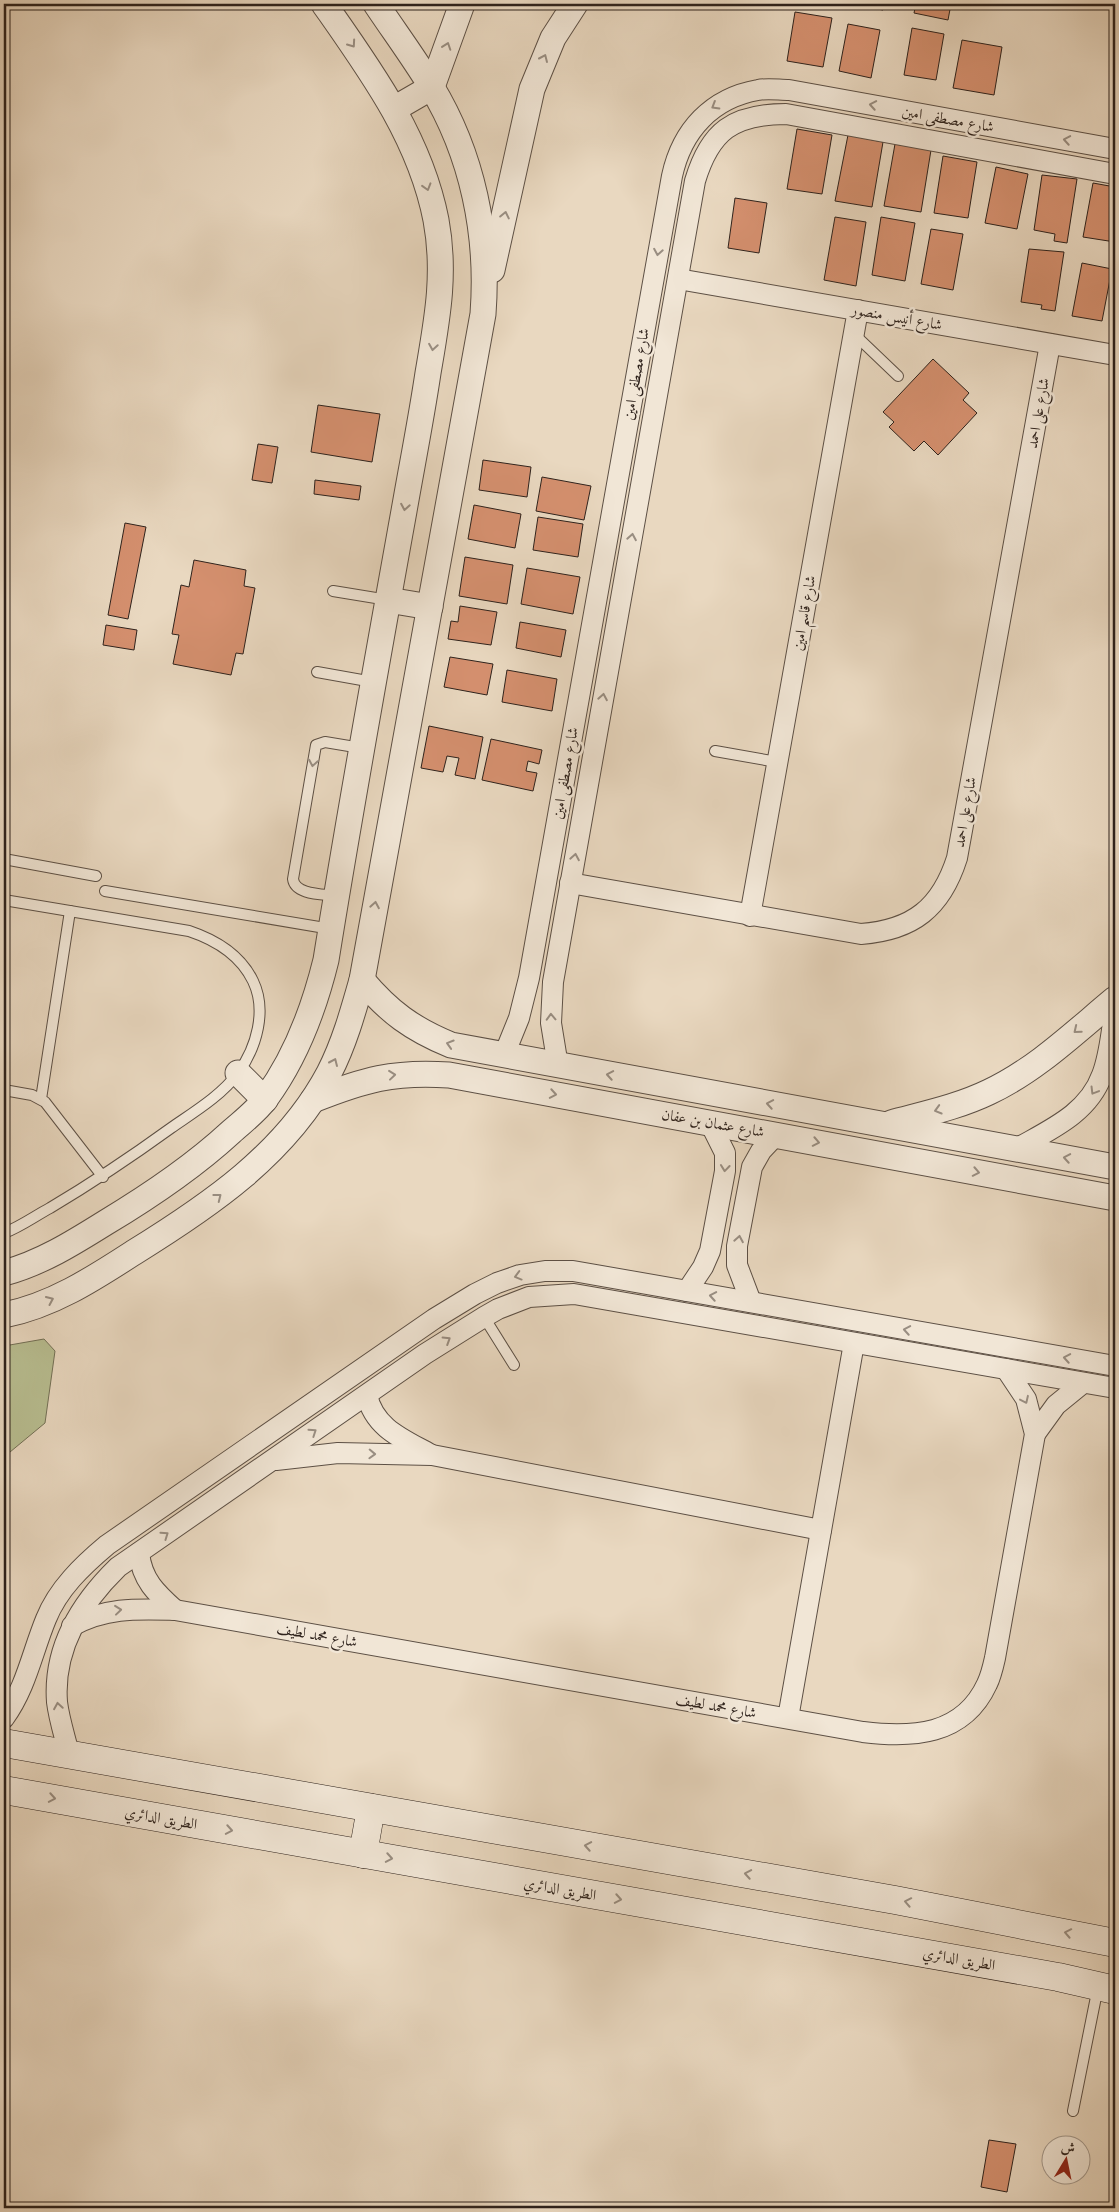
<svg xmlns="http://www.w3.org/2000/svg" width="1119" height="2212" viewBox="0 0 1119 2212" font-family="'Libre Caslon Text',Amiri,serif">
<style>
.green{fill:#b8be91;stroke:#737056}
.building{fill:#d5906f;stroke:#2e221c}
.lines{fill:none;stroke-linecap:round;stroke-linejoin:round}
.service-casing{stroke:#5d5045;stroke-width:12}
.minor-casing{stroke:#5d5045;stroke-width:22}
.tertiary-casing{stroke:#5d5045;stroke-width:27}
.secondary-casing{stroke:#2e221c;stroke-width:29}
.service{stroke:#f1e6d6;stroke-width:10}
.minor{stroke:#f1e6d6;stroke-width:20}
.tertiary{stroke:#f1e6d6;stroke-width:25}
.secondary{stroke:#f1e6d6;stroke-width:28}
.oneway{stroke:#998e82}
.labels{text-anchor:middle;stroke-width:5;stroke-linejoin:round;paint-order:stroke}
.street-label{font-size:15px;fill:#2e221c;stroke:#f1e6d6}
</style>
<rect width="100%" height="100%" fill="#e9d8c0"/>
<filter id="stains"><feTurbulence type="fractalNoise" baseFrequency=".004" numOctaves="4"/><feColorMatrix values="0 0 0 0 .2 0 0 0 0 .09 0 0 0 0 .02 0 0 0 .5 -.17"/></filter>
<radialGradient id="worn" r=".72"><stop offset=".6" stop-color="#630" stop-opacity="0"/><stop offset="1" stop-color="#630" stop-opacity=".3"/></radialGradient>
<polygon class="green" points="44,1339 55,1351 45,1423 4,1457 4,1346"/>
<g class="building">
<polygon points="849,4 884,4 883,10"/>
<polygon points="916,4 951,4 948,20 914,13"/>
<polygon points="795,12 832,18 823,67 787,61"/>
<polygon points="848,24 880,30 871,78 839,71"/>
<polygon points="912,28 944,34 936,80 904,75"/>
<polygon points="962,40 1002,47 994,95 953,88"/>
<polygon points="797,129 832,135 822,194 787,189"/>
<polygon points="848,135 883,142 872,207 835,201"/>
<polygon points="895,144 931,150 921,212 884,206"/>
<polygon points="943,156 977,162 968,218 934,213"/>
<polygon points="996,167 1028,174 1017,229 985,223"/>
<polygon points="1042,175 1077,179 1067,243 1054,241 1055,234 1034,230"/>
<polygon points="1093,183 1115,187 1115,242 1083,237"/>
<polygon points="735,198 767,203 759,253 728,248"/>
<polygon points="835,217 866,222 856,286 824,280"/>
<polygon points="881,217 915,223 905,281 872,275"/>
<polygon points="931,229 963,234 953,290 921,284"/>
<polygon points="1029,249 1064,252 1055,311 1041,309 1042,305 1021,302"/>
<polygon points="1082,263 1112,269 1102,321 1072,316"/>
<polygon points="933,359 969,393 963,400 977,413 938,455 924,441 914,451 889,427 894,422 883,412"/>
<polygon points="318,405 380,414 372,462 311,452"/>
<polygon points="258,444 278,447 272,483 252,480"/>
<polygon points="483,460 531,467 527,497 479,490"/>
<polygon points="542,477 591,486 584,520 536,511"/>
<polygon points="315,480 361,486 359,500 314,494"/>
<polygon points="474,505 521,514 515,548 468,539"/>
<polygon points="538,517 583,524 578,557 533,550"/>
<polygon points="125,523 146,527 128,619 108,615"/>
<polygon points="465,557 513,565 507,604 459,596"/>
<polygon points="194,560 246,570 244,586 255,588 243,654 236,653 231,675 173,664 179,635 172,634 181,585 189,587"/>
<polygon points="527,568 580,577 573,614 521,604"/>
<polygon points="460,606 497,612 491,645 448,639 451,621 458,622"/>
<polygon points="520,622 566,630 561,657 516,648"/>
<polygon points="106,625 137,630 134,650 103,645"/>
<polygon points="450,657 493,664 487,695 444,687"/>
<polygon points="507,670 557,679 552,711 502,702"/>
<polygon points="429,726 483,737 475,779 455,775 459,758 447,756 443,772 421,768"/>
<polygon points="491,739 542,750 539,764 528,761 526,771 537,773 533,791 482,780"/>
<polygon points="989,2140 1016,2144 1007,2192 981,2187"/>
</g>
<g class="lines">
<g class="service-casing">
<g id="service">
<polyline points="854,334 898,376"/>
<polyline points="333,591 388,600"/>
<polyline points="317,672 373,682"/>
<polyline points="715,751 777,762"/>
<polyline points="4,859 96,876"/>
<polyline points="105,891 331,929"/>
<path d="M336,896c-13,-2 -41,-1 -43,-17l23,-134 9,-3 36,6"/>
<path d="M4,900l185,31c27,9 51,23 64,50 14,29 4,66 -15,92 -17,23 -44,39 -67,55 -40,29 -79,55 -121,80 -15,8 -30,19 -46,25"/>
<polyline points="4,1090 32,1095 45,1102 103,1177"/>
<polyline points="41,1099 70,911"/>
<polyline points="484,1317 514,1365"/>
<polyline points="1073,2111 1098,1987"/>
</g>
</g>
<g class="minor-casing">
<g id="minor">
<polyline points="678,279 1115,355"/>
<path d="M570,883l291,51c52,-4 80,-26 96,-76l93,-514"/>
<polyline points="750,916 858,310"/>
<path d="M504,1055l15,-37 10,-40 143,-802c10,-46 40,-78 86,-86 10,-2 21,0 31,0l326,59"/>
<path d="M558,1066l-7,-43 2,-41 142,-801c15,-50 38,-67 91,-67l329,60"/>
<path d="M1016,1149c33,-19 72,-35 86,-74 8,-20 9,-43 13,-64"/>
<polyline points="687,1291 703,1267 710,1251 725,1171 725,1153 710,1123"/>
<polyline points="751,1302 737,1265 737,1246 752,1167 761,1151 776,1135"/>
<path d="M367,1395c7,33 36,44 63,59"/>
<polyline points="1035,1434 1056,1405 1083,1383"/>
<polyline points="276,1460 338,1453 432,1455 821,1530"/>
<path d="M139,1553c3,27 17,40 36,57"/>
<path d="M72,1626c34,-19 66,-17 103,-16l688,122c49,6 100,4 124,-48 4,-8 6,-17 8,-26l40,-224 -9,-35 -20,-30"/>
<path d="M4,1718c22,-30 28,-65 42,-99 12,-30 36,-53 61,-74l327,-226 41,-25 22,-11 23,-8 25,-4h28l542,95"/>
<polyline points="788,1718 854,1343"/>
<path d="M69,1754c-4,-17 -10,-35 -12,-52 -4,-54 24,-99 61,-135l307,-213 59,-37 14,-8 31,-12 45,-3 541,94"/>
</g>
</g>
<g class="tertiary-casing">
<g id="tertiary">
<polyline points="394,109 432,87 462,4"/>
<polyline points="492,270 532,89 553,38 575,4"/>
<polyline points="388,600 430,607"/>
<path d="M362,980c27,32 50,49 89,65l664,122"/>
<polyline points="238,1073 265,1100"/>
<path d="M313,1100c50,-20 81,-29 136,-25l666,123"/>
<path d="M891,1123c33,-9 67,-16 98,-31 47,-22 86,-60 126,-93"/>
<path d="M4,1273c37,-10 69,-30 101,-50 45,-27 87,-55 126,-91 11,-10 26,-21 35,-34 30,-41 48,-89 60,-138 24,-150 51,-299 78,-449 8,-46 17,-91 24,-138 9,-53 18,-99 8,-153 -16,-82 -65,-149 -112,-216"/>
<path d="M4,1315c47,-9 89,-36 129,-62 76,-47 153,-99 196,-180 15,-29 24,-61 33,-93l121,-666c6,-79 -10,-159 -52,-228 -17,-28 -37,-55 -55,-82"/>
</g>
</g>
<g class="secondary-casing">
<g id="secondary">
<polyline points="4,1743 895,1900 1115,1943"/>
<polyline points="4,1790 1058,1977 1115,1990"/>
<polyline points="363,1854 371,1808"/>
</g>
</g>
<use href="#service" class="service"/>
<use href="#minor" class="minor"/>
<use href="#tertiary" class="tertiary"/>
<use href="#secondary" class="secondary"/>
</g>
<defs><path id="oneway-chevron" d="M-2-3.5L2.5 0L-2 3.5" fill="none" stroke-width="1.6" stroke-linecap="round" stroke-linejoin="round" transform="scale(1.25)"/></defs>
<g class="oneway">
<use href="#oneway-chevron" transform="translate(352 44) rotate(55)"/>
<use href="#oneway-chevron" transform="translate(447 46) rotate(-71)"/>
<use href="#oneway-chevron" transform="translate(544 58) rotate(-66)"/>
<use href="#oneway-chevron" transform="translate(873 105) rotate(-170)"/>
<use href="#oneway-chevron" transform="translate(715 106) rotate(149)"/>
<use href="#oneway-chevron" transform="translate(1067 140) rotate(-170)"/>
<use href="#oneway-chevron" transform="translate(427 187) rotate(73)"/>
<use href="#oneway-chevron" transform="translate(505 215) rotate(-78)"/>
<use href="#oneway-chevron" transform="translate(658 252) rotate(100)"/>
<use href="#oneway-chevron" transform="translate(433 347) rotate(99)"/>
<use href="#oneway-chevron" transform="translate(405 507) rotate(100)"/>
<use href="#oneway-chevron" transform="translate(632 537) rotate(-80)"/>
<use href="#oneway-chevron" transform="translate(603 697) rotate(-80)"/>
<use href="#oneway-chevron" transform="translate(313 763) rotate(100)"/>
<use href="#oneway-chevron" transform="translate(575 857) rotate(-80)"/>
<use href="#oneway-chevron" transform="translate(375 905) rotate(-80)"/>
<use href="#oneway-chevron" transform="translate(551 1017) rotate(-92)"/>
<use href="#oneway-chevron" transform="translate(1077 1030) rotate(141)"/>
<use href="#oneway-chevron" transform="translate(450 1044) rotate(-163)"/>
<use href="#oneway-chevron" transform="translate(334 1062) rotate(-66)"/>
<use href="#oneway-chevron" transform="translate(392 1075) rotate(-6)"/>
<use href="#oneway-chevron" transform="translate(610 1075) rotate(-170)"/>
<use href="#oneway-chevron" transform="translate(1094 1091) rotate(121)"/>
<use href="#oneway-chevron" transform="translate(553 1094) rotate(10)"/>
<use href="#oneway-chevron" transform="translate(770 1104) rotate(-170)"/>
<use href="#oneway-chevron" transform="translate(938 1110) rotate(164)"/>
<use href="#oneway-chevron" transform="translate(816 1142) rotate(11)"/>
<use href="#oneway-chevron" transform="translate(1067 1158) rotate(-170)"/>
<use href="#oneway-chevron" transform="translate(725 1168) rotate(96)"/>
<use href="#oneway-chevron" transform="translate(976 1172) rotate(11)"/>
<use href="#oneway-chevron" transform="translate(218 1197) rotate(-38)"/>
<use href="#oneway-chevron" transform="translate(739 1239) rotate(-80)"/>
<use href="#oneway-chevron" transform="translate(518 1276) rotate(165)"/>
<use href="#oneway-chevron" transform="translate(713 1296) rotate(-170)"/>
<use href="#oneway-chevron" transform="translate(50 1300) rotate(-24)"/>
<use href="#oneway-chevron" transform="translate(907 1330) rotate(-170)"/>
<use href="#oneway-chevron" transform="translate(447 1340) rotate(-32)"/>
<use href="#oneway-chevron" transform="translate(1067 1358) rotate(-170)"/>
<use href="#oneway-chevron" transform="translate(1025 1400) rotate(65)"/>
<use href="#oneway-chevron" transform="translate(313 1432) rotate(-34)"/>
<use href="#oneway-chevron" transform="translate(372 1454) rotate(2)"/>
<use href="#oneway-chevron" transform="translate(165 1535) rotate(-35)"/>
<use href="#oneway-chevron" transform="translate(118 1610) rotate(-6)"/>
<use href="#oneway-chevron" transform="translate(58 1706) rotate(-99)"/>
<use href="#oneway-chevron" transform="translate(52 1798) rotate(10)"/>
<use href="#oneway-chevron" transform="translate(229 1830) rotate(10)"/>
<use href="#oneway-chevron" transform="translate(588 1846) rotate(-170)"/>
<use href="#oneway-chevron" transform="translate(389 1858) rotate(10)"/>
<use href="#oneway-chevron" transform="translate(748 1874) rotate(-170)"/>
<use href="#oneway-chevron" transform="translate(618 1899) rotate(10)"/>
<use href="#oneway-chevron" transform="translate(908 1902) rotate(-169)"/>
<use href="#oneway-chevron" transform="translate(1068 1933) rotate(-169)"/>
</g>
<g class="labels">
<g class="street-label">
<text transform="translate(948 119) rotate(10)" y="5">شارع مصطفى امين</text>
<text transform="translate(897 317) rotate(10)" y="5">شارع أنيس منصور</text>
<text transform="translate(636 374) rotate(-80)" y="5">شارع مصطفى امين</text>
<text transform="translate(1038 413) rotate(-80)" y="5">شارع على احمد</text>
<text transform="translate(804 613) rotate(-80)" y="5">شارع قاسم امين</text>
<text transform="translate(565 773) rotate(-80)" y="5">شارع مصطفى امين</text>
<text transform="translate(965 812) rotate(-80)" y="5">شارع على احمد</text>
<text transform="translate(713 1123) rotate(10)" y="5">شارع عثمان بن عفان</text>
<text transform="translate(317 1635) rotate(10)" y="5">شارع محمد لطيف</text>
<text transform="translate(716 1706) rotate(10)" y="5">شارع محمد لطيف</text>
<text transform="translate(161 1818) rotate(10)" y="5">الطريق الدائري</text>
<text transform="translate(560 1889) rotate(10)" y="5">الطريق الدائري</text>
<text transform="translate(959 1959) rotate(10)" y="5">الطريق الدائري</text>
</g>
</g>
<rect width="1119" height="2212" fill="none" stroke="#e9d8c0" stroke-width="20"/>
<rect x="5" y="5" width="1109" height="2202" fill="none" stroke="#2e221c" stroke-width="2.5"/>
<rect x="10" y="10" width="1099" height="2192" fill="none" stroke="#2e221c"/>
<g transform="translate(1066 2160) rotate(10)"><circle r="24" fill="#f1e6d6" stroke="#a3988c"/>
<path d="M0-4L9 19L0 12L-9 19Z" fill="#8f2418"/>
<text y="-8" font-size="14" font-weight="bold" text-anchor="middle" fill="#2e221c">ش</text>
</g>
<rect width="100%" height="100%" filter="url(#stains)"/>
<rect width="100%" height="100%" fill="url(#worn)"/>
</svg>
